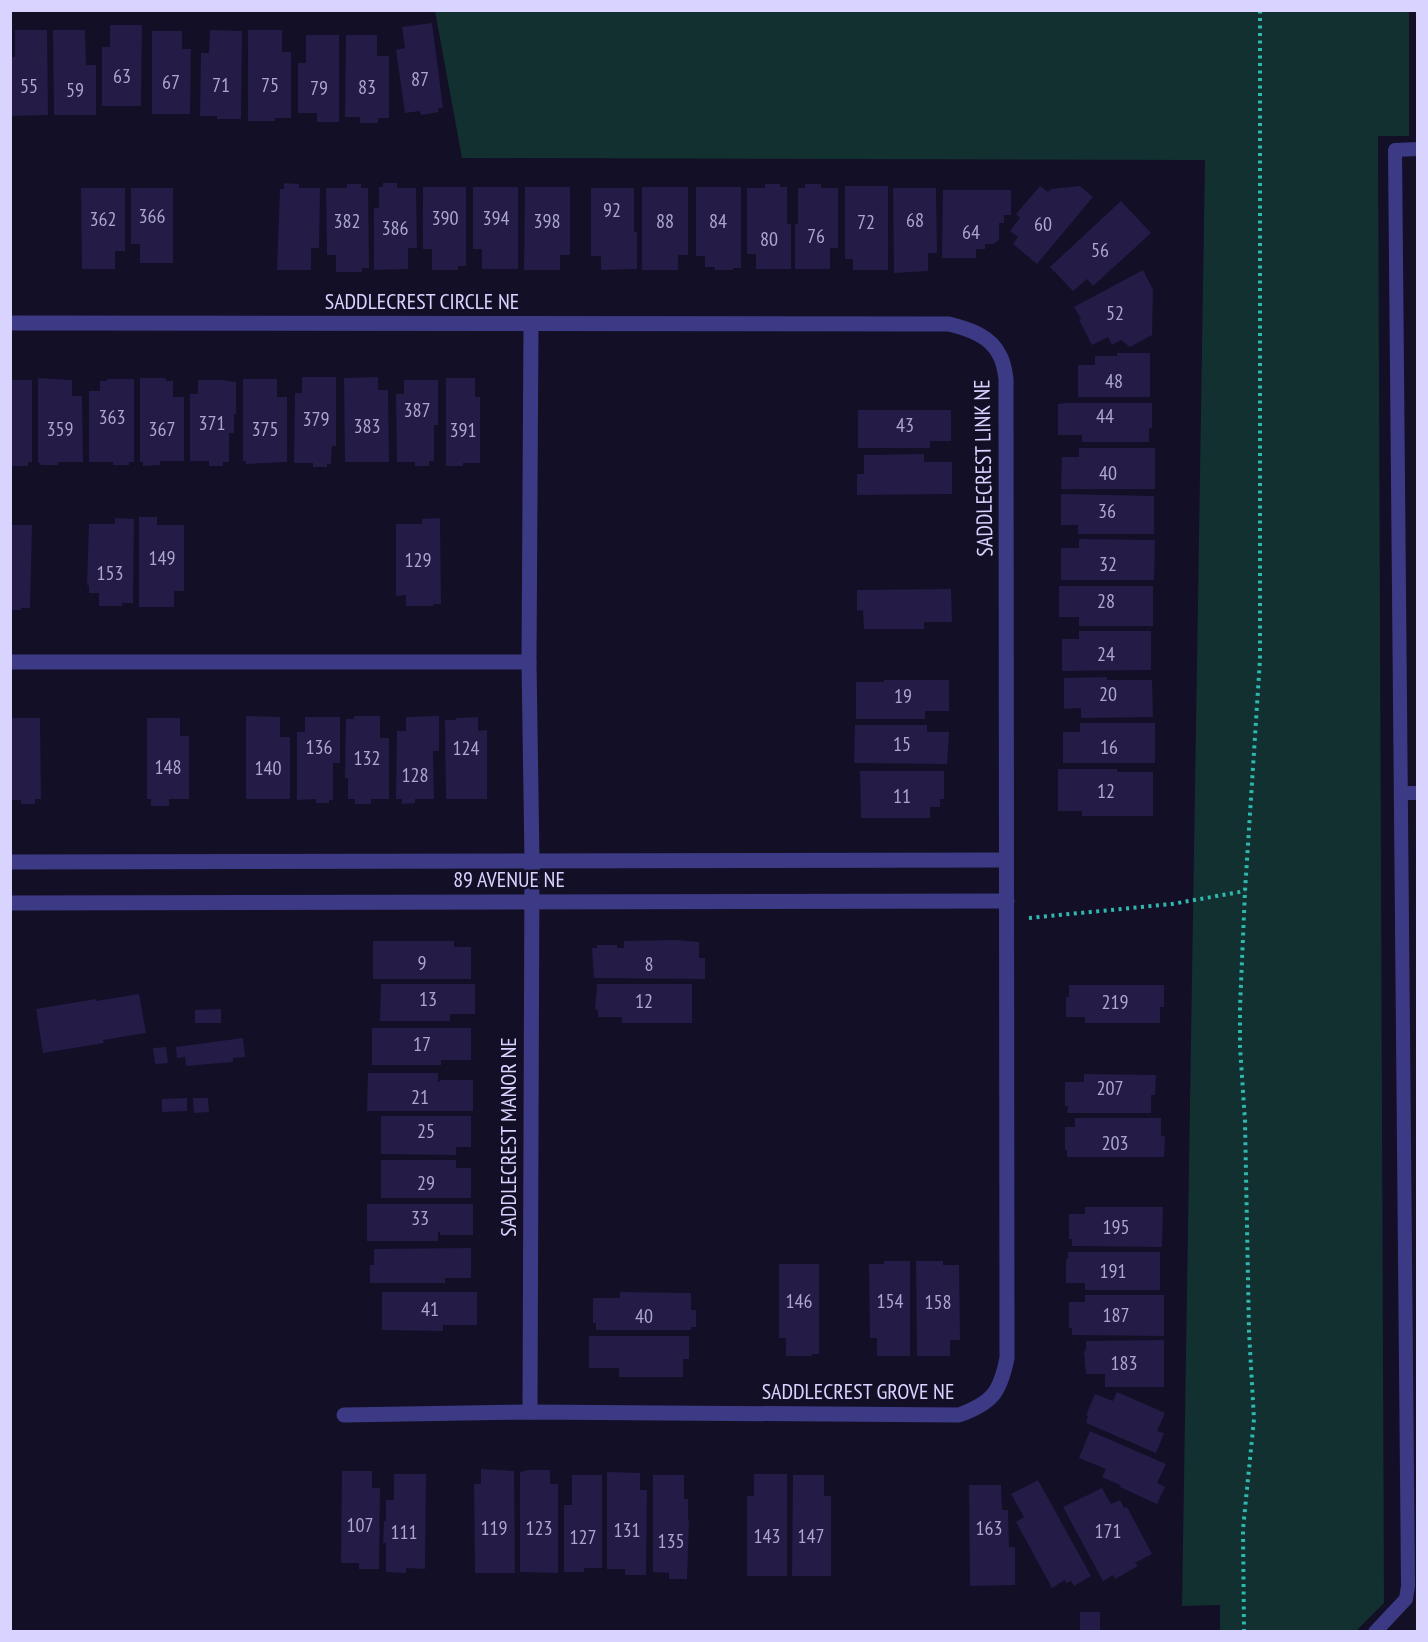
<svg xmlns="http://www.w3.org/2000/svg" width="1428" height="1642" viewBox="0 0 1428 1642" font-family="'PT Sans Narrow',sans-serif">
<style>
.green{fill:#12302f}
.building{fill:#241b47}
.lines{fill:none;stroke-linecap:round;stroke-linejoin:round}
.path{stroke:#2fb8b0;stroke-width:4;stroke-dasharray:3 4.5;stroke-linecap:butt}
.service{stroke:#3d3a85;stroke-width:14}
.minor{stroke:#3d3a85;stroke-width:15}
.labels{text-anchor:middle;stroke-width:5;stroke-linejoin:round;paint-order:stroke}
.number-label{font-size:20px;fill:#aca6d1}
.street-label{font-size:22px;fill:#d9d4ff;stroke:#130f26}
</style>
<rect width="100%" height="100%" fill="#130f26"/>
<polygon class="green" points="435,11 1409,11 1409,136 1378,136 1384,1603 1356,1631 1220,1631 1220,1605 1182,1606 1205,160 462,158"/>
<g class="building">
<polygon points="432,23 443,108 438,108 439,112 421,115 420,111 405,113 396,50 405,48 402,27"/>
<polygon points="110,25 142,25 141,106 102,106 102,47 110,47"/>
<polygon points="15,30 47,30 48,115 10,116 10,57 15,57"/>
<polygon points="53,30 85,30 86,65 96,65 96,115 54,115"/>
<polygon points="210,30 242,31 241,119 217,119 217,116 200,116 201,53 209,53"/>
<polygon points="248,30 282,30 282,52 291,52 291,118 275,118 275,121 248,121"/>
<polygon points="152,31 182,31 182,49 191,49 190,114 152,114"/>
<polygon points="306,35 339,35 339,122 317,122 317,113 298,113 298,63 306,63"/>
<polygon points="346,35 377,35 377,56 389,56 389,118 378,118 378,123 360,123 360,117 345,117"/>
<polygon points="284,183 299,184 299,188 320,188 319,248 311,248 311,270 277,270 280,189 284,189"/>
<polygon points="383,183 397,183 397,188 416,188 417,248 408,248 408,269 374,270 374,208 379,208 379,187 383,187"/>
<polygon points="347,184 361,184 361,188 368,188 369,268 362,268 362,272 336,272 336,255 327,255 326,188 347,188"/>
<polygon points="765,184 780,184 780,187 787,187 787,224 791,224 791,269 756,269 756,254 747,254 747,188 765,188"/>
<polygon points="805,184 821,184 821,188 838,188 838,248 830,248 830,269 795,269 795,224 798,224 798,188 805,188"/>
<polygon points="845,186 888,186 888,270 853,270 853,259 845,259"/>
<polygon points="1040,186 1048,192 1051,189 1080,186 1093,197 1037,264 1013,244 1018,237 1010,231 1020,218 1016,214"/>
<polygon points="423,187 466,187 466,266 458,266 458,270 432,270 432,249 423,249"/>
<polygon points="473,187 518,187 518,269 482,269 482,249 473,249"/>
<polygon points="525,187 570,187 570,255 560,255 560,270 524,270"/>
<polygon points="642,187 688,187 688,255 678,255 678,270 642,270"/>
<polygon points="696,187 741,187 741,268 733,268 733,270 715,270 715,267 705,267 705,256 696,256"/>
<polygon points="81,188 125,188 125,251 115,251 115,269 82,269"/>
<polygon points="131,188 173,188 173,263 140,263 140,244 131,244"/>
<polygon points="591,188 634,188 634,232 637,232 637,269 601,270 601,256 591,256"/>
<polygon points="893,188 936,188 937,253 928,253 928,271 894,273"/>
<polygon points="943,190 1011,190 1011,215 1004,215 1004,223 999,223 999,240 994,244 985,244 985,249 976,249 976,258 942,258"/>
<polygon points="1121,201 1151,233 1093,286 1087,279 1073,291 1050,267"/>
<polygon points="1143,270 1153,290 1152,335 1130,347 1121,340 1112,345 1108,337 1092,345 1079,320 1081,319 1074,307"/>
<polygon points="1117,353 1150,353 1150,397 1078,397 1078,365 1095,365 1095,356 1117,356"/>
<polygon points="302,377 336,377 336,446 332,446 331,464 327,464 327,467 313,467 313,463 294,463 295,393 302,393"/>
<polygon points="378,377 378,390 388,390 389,462 345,462 344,378"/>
<polygon points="38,378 72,380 72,396 82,396 83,462 58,462 58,465 41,465 40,463 38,463"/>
<polygon points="140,378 166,378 166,381 173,381 173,397 184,397 184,461 160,461 160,465 143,466 143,462 140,462"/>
<polygon points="446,378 475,378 475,397 480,397 480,463 463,463 463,466 446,466"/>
<polygon points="107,379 134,379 134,462 129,462 129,465 113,465 113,462 89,462 89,391 100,391 100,381 107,381"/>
<polygon points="243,379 277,379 277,397 287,397 287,462 246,464 246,461 243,461"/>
<polygon points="11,380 32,380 32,462 28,462 28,466 11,466"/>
<polygon points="198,380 222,380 236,382 236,414 234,414 234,433 229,433 229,462 223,462 223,466 209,466 209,461 190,461 190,394 198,394"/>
<polygon points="404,380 438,380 438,425 434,425 434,461 429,461 429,466 415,466 415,462 397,462 396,394 404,394"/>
<polygon points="1067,403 1152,403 1152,428 1149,428 1149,442 1082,442 1082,435 1058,435 1058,404"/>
<polygon points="858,410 951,410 951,441 930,441 930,448 858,448"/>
<polygon points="1079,448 1155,448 1155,489 1061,489 1062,457 1079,457"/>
<polygon points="924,454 924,462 952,462 952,494 857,495 857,474 864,474 864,455"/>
<polygon points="1061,494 1154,496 1154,534 1078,534 1078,525 1061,525"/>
<polygon points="139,517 157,517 157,525 184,525 184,591 174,591 174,607 139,607"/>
<polygon points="115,518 134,519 133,603 122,603 122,606 99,606 99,593 89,593 89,585 87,585 89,524 115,524"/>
<polygon points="440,518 441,604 433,604 433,606 406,606 406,595 396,596 396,524 422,524 422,519"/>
<polygon points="10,525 32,525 30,608 21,608 21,610 10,610"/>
<polygon points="1079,539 1155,540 1154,580 1061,580 1061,548 1079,548"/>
<polygon points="1059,586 1153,586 1153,626 1079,626 1079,617 1059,617"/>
<polygon points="951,589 952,622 924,622 924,629 864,629 863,610 857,611 857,590"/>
<polygon points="1079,631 1151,631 1151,670 1062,671 1062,639 1079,639"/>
<polygon points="1107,677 1107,680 1152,680 1153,717 1081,718 1081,708 1064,709 1064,678"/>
<polygon points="884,680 949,680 949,711 925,711 925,719 856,719 856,682 884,682"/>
<polygon points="246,716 280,717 280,737 290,737 290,799 246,799"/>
<polygon points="354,716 380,716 380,738 389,738 389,799 371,799 371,804 355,804 355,799 348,799 348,778 345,778 346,719 354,719"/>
<polygon points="439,716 439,751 433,751 434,799 415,799 415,803 402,804 402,799 396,799 397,731 406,731 406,717"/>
<polygon points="305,717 340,717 340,763 333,763 333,800 329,800 329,803 316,803 316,799 297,800 297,732 305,732"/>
<polygon points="478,717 478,731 487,730 487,799 446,799 445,720 456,720 456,718"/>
<polygon points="10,718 40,718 41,799 35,799 35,804 21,804 21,800 10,800"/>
<polygon points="147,718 180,718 180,736 189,736 189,799 169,799 169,806 151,806 151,799 147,799"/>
<polygon points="1080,723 1155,723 1155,763 1063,763 1063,732 1080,732"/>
<polygon points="855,725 927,725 927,732 949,732 947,764 854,763"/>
<polygon points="1058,769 1117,769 1117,772 1153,772 1153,816 1082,816 1082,811 1058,811"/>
<polygon points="860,771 944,771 944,799 940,799 940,807 930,807 930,818 861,818"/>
<polygon points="675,940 699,942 699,958 705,958 705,979 594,978 592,948 597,948 597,945 617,945 617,948 624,948 624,941"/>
<polygon points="373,941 454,941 454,947 471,947 471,979 373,979"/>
<polygon points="381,984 475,984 475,1014 450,1014 450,1021 380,1021"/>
<polygon points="597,984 692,984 692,1023 622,1023 622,1017 598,1017 598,1010 595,1010"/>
<polygon points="1069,985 1164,985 1164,1007 1160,1007 1160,1023 1085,1023 1085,1017 1066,1017 1066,997 1069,997"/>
<polygon points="139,994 146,1033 103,1040 104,1043 43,1053 36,1009 96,999 96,1001"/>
<polygon points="221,1009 221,1023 195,1023 195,1010"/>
<polygon points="372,1028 471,1028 471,1060 441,1060 441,1065 372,1065"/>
<polygon points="243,1038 245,1057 233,1058 233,1062 186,1066 185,1057 177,1058 176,1047"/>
<polygon points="166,1047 168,1063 155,1064 153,1048"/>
<polygon points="368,1073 438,1073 438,1082 440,1082 440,1080 473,1080 473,1111 367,1111"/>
<polygon points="1084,1074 1156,1075 1155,1095 1151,1095 1151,1113 1067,1113 1068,1106 1065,1106 1065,1082 1084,1082"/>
<polygon points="187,1098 187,1111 162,1112 162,1099"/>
<polygon points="193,1098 208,1098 209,1112 194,1113"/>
<polygon points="381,1116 471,1116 471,1147 456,1147 456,1155 381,1154"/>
<polygon points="1075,1118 1161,1118 1161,1136 1165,1136 1164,1157 1067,1157 1067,1150 1065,1150 1065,1127 1075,1127"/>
<polygon points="381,1160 456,1160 456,1168 471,1168 471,1198 381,1198"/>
<polygon points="367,1204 473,1204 473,1235 440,1235 440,1232 438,1232 438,1241 367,1241"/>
<polygon points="1085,1207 1163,1207 1162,1247 1072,1246 1072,1239 1069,1239 1069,1214 1085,1214"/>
<polygon points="471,1248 471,1278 445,1278 445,1283 370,1283 370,1265 374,1265 374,1249"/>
<polygon points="1068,1252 1160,1252 1160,1290 1085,1290 1085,1283 1066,1283 1066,1259 1068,1259"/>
<polygon points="884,1261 910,1261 910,1356 877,1356 877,1338 870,1338 869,1264 884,1264"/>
<polygon points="916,1261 943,1261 943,1265 959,1265 960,1340 950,1340 950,1356 917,1356"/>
<polygon points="779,1264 819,1264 819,1354 812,1354 812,1356 786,1356 786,1338 779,1338"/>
<polygon points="382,1292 477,1292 477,1325 443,1325 443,1331 382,1330"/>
<polygon points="620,1292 691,1293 691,1310 696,1310 696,1327 691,1327 691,1330 596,1330 596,1323 593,1323 593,1298 620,1298"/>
<polygon points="1085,1295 1164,1295 1164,1336 1072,1335 1072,1328 1069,1328 1069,1302 1085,1302"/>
<polygon points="589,1336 689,1336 689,1359 683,1359 683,1377 619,1377 619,1368 589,1368"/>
<polygon points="1164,1340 1164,1387 1105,1387 1105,1374 1086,1374 1084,1352 1086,1350 1086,1341"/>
<polygon points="1117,1392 1165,1413 1157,1431 1164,1433 1156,1453 1086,1423 1088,1416 1086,1415 1095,1394 1113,1401"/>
<polygon points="1090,1431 1166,1464 1157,1483 1165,1487 1157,1504 1120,1487 1120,1485 1102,1477 1106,1469 1079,1458"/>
<polygon points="481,1469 514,1471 515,1573 475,1573 474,1484 481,1484"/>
<polygon points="528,1470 550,1470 550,1484 558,1484 558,1573 520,1572 520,1472"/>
<polygon points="342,1471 372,1471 372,1488 380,1488 379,1569 359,1569 359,1563 341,1563"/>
<polygon points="607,1472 640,1473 640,1490 647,1490 646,1575 625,1575 625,1569 607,1569"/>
<polygon points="394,1474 426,1474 425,1569 406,1568 406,1573 386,1572 386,1543 383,1543 384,1521 386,1521 386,1500 394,1500"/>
<polygon points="754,1474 787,1474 787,1576 747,1576 747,1496 754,1496"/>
<polygon points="572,1475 602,1475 602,1568 584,1568 584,1572 564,1572 564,1505 572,1505"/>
<polygon points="653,1475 684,1475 684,1499 688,1499 688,1520 689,1520 687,1579 669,1579 669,1573 653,1572"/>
<polygon points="793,1475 824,1475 824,1496 831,1496 831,1576 792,1576"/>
<polygon points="1038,1480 1091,1576 1074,1586 1071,1581 1066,1583 1065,1580 1052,1588 1016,1522 1024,1517 1011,1494"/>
<polygon points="969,1485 1001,1485 1002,1510 1008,1510 1009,1547 1015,1547 1015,1585 970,1586"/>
<polygon points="1102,1488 1111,1504 1120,1500 1124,1508 1127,1507 1152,1554 1135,1563 1138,1566 1115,1579 1113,1575 1103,1581 1063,1507"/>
<rect x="1080" y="1612" width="20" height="18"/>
</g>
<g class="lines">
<g class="path">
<polyline points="1029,918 1172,904 1245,891"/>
<polyline points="1244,1632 1243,1529 1254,1419 1249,1332 1245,1121 1240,1047 1240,1007 1245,891 1260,659 1260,10"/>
</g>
<g class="service">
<polyline points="1401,793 1418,793"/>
<polyline points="1375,1632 1406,1599 1408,1586 1395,150 1418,149"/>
</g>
<g class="minor">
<path d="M10,323l939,1c20,5 42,12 51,32 4,7 5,16 6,23l1,979c-7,35 -15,45 -48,57l-429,-3 -186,3"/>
<polyline points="10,662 529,662"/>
<polyline points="10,862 1006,860"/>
<polyline points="10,903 1007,901"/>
<polyline points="530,1412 532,861 529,662 531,324"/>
</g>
</g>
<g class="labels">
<g class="number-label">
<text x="122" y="83">63</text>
<text x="420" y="86">87</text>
<text x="171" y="89">67</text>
<text x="221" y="92">71</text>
<text x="270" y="92">75</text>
<text x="29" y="93">55</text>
<text x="367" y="94">83</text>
<text x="319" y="95">79</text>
<text x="75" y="97">59</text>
<text x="612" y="217">92</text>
<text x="152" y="223">366</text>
<text x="445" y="225">390</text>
<text x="496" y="225">394</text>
<text x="103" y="226">362</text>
<text x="915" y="227">68</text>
<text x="347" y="228">382</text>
<text x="547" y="228">398</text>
<text x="665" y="228">88</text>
<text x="718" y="228">84</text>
<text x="866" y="229">72</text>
<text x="1043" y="231">60</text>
<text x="395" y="235">386</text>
<text x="971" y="239">64</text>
<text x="816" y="243">76</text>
<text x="769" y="246">80</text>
<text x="1100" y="257">56</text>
<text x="1115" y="320">52</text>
<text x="1114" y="388">48</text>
<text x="417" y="417">387</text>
<text x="1105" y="423">44</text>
<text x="112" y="424">363</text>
<text x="316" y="426">379</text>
<text x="212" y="430">371</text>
<text x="905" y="432">43</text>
<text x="367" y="433">383</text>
<text x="60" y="436">359</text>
<text x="162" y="436">367</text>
<text x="265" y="436">375</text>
<text x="463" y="437">391</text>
<text x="1108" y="480">40</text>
<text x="1107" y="518">36</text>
<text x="162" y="565">149</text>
<text x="418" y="567">129</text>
<text x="1108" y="571">32</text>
<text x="110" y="580">153</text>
<text x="1106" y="608">28</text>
<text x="1106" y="661">24</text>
<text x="1108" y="701">20</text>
<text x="903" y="703">19</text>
<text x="902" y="751">15</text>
<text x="319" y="754">136</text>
<text x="1109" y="754">16</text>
<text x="466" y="755">124</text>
<text x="367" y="765">132</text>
<text x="168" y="774">148</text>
<text x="268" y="775">140</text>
<text x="415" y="782">128</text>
<text x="1106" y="798">12</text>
<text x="902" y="803">11</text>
<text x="422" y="970">9</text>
<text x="649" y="971">8</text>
<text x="428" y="1006">13</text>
<text x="644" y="1008">12</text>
<text x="1115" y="1009">219</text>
<text x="422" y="1051">17</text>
<text x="1110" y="1095">207</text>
<text x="420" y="1104">21</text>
<text x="426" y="1138">25</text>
<text x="1115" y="1150">203</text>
<text x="426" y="1190">29</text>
<text x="420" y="1225">33</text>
<text x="1116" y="1234">195</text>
<text x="1113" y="1278">191</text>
<text x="799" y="1308">146</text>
<text x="890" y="1308">154</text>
<text x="938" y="1309">158</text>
<text x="430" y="1316">41</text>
<text x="1116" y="1322">187</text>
<text x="644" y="1323">40</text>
<text x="1124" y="1370">183</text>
<text x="360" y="1532">107</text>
<text x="494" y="1535">119</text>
<text x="539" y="1535">123</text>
<text x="989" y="1535">163</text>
<text x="627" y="1537">131</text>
<text x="1108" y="1538">171</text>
<text x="404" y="1539">111</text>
<text x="767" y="1543">143</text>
<text x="811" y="1543">147</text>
<text x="583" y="1544">127</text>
<text x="671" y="1548">135</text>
</g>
<g class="street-label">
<text x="422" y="309">SADDLECREST CIRCLE NE</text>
<text transform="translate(983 468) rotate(-91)" y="8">SADDLECREST LINK NE</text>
<text x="509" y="887">89 AVENUE NE</text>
<text transform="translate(508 1137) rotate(-90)" y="8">SADDLECREST MANOR NE</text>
<text x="858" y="1399">SADDLECREST GROVE NE</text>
</g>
</g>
<rect width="1428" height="1642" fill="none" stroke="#d9d4ff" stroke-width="24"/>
</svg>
